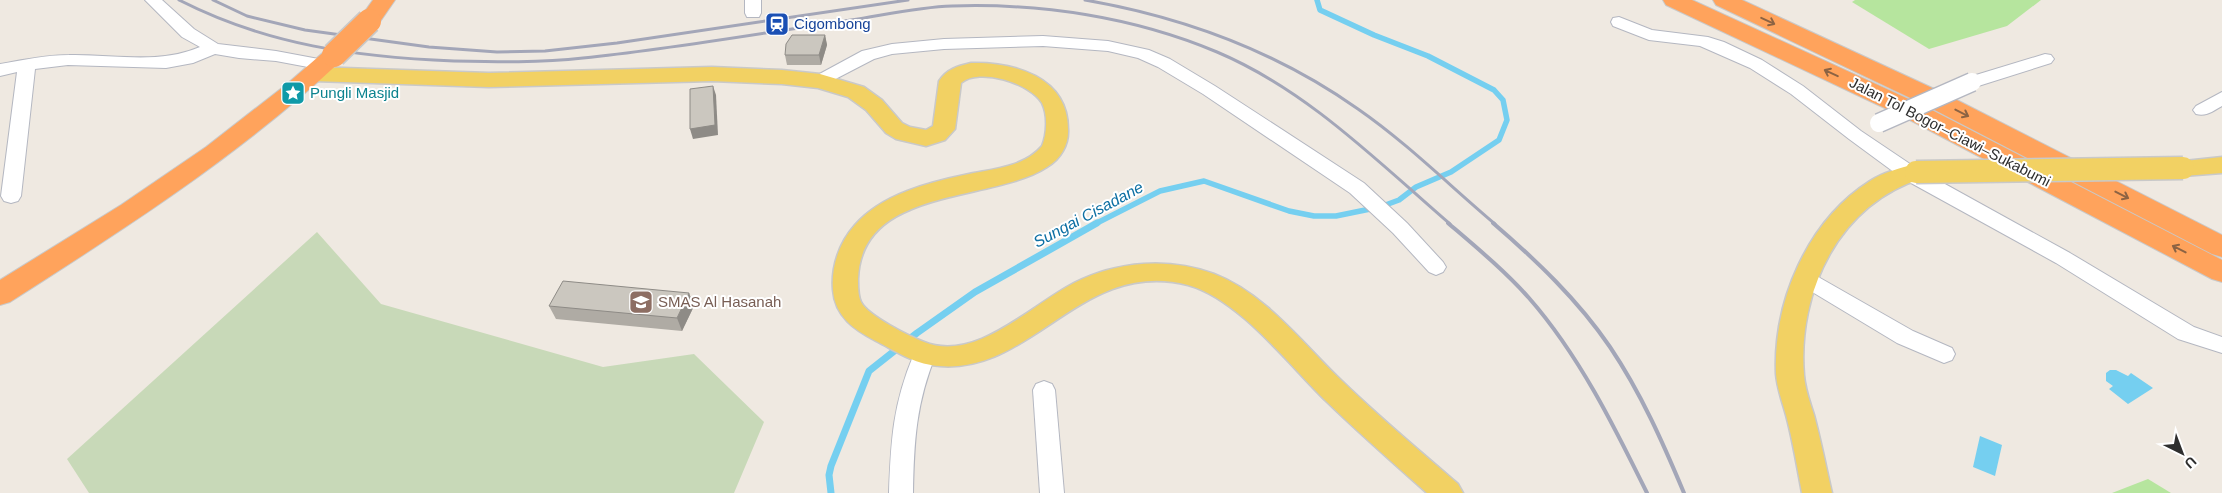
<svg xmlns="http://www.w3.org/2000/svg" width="2222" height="493" viewBox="0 0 2222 493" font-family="Arial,sans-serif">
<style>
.green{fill:#b6e59e}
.cemetery{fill:#c8d9b8}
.water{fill:#75cff0}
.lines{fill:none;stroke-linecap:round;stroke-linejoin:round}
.stream-far1{stroke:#75cff0;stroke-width:5.5}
.stream{stroke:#75cff0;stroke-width:7}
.minor-casing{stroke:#b4b7c1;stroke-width:2}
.major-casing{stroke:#c9c9c9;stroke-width:3}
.highway-casing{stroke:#c9c9c9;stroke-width:2}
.minor{fill:#fff;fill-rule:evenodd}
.major{fill:#f2d163;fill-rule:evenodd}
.highway{fill:#ffa35c;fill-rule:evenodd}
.rail-far1{stroke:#a3a6b8;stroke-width:3}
.rail{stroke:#a3a6b8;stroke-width:4}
.minor-bridge-casing{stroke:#b4b7c1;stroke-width:21;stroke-linecap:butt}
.major-bridge-casing{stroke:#c9c9c9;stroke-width:25;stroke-linecap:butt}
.highway-bridge-casing{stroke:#c9c9c9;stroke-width:27;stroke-linecap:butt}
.minor-bridge{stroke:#fff;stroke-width:18}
.major-bridge{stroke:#f2d163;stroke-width:22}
.highway-bridge{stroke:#ffa35c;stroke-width:24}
.wall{fill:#afaba4}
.shaded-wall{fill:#8e8b86}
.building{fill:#cbc7bf;stroke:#8e8b86}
.oneway{stroke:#8c6343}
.labels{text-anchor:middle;stroke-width:4;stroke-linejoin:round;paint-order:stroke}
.transit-label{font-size:15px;fill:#164399;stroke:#fff;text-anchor:start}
.culture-label{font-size:15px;fill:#0d838f;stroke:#fff;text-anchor:start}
.street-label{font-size:15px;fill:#2e2e2e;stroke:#fff}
.education-label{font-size:15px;fill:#785e54;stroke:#fff;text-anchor:start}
.water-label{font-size:16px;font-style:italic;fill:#0d6fa3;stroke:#fff}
</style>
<rect width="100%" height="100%" fill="#efe9e1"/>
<g class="green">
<polygon points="1855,0 2041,0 2007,26 1929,49 1852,2"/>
<polygon points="2148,479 2171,493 2112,493"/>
</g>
<polygon class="cemetery" points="317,232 381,304 603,367 694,354 764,422 734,493 89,493 67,459"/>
<g class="water">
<polygon points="2110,370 2116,370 2128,376 2131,373 2153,388 2128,404 2109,389 2113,386 2106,381 2106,373"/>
<polygon points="1980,436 2002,445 1995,476 1973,467"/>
</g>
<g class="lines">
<polyline class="stream-far1" points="1095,224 1160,191 1204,181 1289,211 1314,216 1336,216 1380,207 1399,200 1416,187 1451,172 1499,140 1507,120 1503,100 1494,90 1428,56 1374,35 1320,10 1317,0"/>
<polyline class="stream" points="831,493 829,475 831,466 869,371 917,333 975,292 1097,223"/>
<g class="minor-casing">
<g id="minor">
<path d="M145,0h17l32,29 24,15 58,7 48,9 6,1 3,4 -3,4 -6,1 -48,-9 -37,-3 -24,-4 -22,9 -27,5 -98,-3 -33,4 -14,127 -3,5 -7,2 -7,-2 -3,-5 16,-124 -17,4v-12c23,-4 46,-9 69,-9 44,-1 89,10 131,-8l-18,-10z"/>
<polygon points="745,0 761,0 761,13 759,17 747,17 745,13"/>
<polygon points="1619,17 1652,30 1708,37 1724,42 1762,60 1803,86 1861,131 1916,168 2070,253 2194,327 2222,337 2222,353 2178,339 2056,263 1902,178 1849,139 1791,94 1750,68 1700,46 1649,40 1613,26 1611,22 1613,18"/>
<polygon points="1043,36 1108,41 1149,50 1170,59 1215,86 1364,183 1407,223 1443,262 1446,267 1443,272 1436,275 1429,272 1393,233 1350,193 1203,94 1158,67 1138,58 1108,51 1043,46 944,49 892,54 874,59 820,87 814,85 811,81 814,77 862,51 892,44 944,39"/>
<polygon points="2045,54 2051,55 2054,59 2051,63 1972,88 1966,86 1963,82 1966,78"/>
<path d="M2222,92v14c-9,5 -16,11 -26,8l-3,-4 3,-4z"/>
<polygon points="1806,271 1813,274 1913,331 1952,348 1955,354 1952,360 1944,363 1897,343 1799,284 1796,279 1799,274"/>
<path d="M925,345l8,3 3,6c-20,49 -22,87 -23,139h-24c2,-54 4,-89 25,-139l3,-6z"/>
<polygon points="1044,381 1052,384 1055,390 1064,493 1040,493 1033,390 1036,384"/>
</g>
</g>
<g class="major-casing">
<g id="major">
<path d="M971,63c43,-1 97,14 97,66 1,15 -7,30 -21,38 -55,36 -186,19 -189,112 0,7 0,17 3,23 7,14 48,34 63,40 52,21 107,-37 150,-59 43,-22 95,-26 140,-9 52,20 89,70 128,107 37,36 77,69 116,103l5,9h-36c-34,-30 -68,-60 -101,-92 -37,-36 -87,-102 -138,-116 -109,-28 -158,96 -257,80 -20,-3 -37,-15 -55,-24 -21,-11 -41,-24 -43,-51 -2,-23 6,-47 22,-65 27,-31 75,-43 114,-51 25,-5 55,-7 73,-28 5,-12 6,-31 0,-43 -12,-20 -63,-36 -81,-20l-6,46 -10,11 -19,6 -30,-7 -10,-6 -20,-23 -18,-13 -30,-9 -36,-4 -70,-3 -223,6 -175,-6 -8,-2 -3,-5 3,-5 8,-2 175,6 223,-6 70,3 38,4 44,13 18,13 20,23 8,4 16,3 7,-4 6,-45c8,-12 19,-15 32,-18z"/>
<polygon points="2222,157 2222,173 2183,176 2175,174 2171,168 2175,162"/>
<path d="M1916,164l8,2 4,6 -4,6c-84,24 -127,113 -120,197 1,14 6,27 10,40 7,26 12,52 18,78h-30c-5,-26 -9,-52 -16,-78 -4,-14 -9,-27 -10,-41 -3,-72 31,-153 94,-193 14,-9 30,-13 46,-17z"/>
</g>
</g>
<g class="highway-casing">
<g id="highway">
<polygon points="373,0 395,0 377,26 369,28 361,26 358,21"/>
<polygon points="1663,0 1692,0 1926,107 2222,260 2222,282 2212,279 1908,119 1666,5"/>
<polygon points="1713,0 1742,0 1943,93 2222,235 2222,257 2212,254 1925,105 1716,5"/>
<path d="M334,48l8,2 4,5 -4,5c-101,94 -216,168 -332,242l-10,3v-25l121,-75 85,-58 81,-63 39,-34z"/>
</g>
</g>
<use href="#minor" class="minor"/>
<use href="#major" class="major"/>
<use href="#highway" class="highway"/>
<g class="rail-far1">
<path d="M179,0c88,45 177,57 275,61 43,1 86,2 129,-3 89,-9 179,-25 268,-38 33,-5 67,-13 101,-14 89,-3 182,11 265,46 90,38 160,109 233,172"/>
<polyline points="213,0 247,16 305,30 429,47 497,52 545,51 617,43 908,0"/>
<path d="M1085,0c98,17 191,51 273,109 49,34 92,77 137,115"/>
</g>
<g class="rail">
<path d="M1448,223c28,24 57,48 81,75 50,57 85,128 118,195"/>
<path d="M1493,223c43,37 85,77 117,124 31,46 53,96 74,146"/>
</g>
<g class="minor-bridge-casing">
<polyline id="minor-bridge" points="1879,123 1972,82"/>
</g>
<g class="major-bridge-casing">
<polyline id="major-bridge" points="1916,172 2183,168"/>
</g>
<g class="highway-bridge-casing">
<polyline id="highway-bridge" points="334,55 369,21"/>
</g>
<use href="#minor-bridge" class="minor-bridge"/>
<use href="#major-bridge" class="major-bridge"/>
<use href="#highway-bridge" class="highway-bridge"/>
</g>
<g class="wall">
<polygon points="825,35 827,45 821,65 787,65 785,55"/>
<polygon points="689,293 694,306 682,331 556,319 549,306"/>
</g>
<g class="shaded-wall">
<polygon points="825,35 827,45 821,65 819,55"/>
<polygon points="713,86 716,95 718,135 693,139 690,129"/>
<polygon points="689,293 694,306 682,331 677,318"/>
</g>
<g class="building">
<polygon points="792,35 825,35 819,55 785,55 786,44"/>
<polygon points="713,86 715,125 690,129 690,89"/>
<polygon points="563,281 689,293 677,318 549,306"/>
</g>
<defs><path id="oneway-shaft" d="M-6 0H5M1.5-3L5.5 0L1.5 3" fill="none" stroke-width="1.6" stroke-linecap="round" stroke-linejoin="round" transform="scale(1.25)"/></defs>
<g class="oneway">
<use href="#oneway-shaft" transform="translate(1768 21) rotate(25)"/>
<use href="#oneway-shaft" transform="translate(1831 73) rotate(-155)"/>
<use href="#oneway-shaft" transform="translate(1962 113) rotate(27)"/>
<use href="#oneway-shaft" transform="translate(2122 195) rotate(27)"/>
<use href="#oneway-shaft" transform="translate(2179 249) rotate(-153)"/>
</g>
<defs>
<g id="station-square" transform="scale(1.25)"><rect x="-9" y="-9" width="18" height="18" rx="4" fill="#1a4fb4" stroke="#fff"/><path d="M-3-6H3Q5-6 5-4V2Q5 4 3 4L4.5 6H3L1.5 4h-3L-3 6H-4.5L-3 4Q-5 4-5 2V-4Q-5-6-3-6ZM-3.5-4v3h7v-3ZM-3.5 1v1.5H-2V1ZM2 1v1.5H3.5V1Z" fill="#fff"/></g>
<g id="sight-square" transform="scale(1.25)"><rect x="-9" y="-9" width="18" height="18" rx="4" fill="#0f9aa8" stroke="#fff"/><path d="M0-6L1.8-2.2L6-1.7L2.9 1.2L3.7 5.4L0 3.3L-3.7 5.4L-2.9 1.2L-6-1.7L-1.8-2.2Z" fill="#fff"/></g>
<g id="school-square" transform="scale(1.25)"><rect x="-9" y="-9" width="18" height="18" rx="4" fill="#8d6e63" stroke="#fff"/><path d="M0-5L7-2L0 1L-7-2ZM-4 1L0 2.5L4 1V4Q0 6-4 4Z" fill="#fff"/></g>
</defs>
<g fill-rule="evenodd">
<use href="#station-square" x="777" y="24"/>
<use href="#sight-square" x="293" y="93"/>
<use href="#school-square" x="641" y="302"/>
</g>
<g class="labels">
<g class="transit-label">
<text x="794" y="29">Cigombong</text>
</g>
<g class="culture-label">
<text x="310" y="98">Pungli Masjid</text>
</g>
<g class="street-label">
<text transform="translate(1950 132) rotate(27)" y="5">Jalan Tol Bogor–Ciawi–Sukabumi</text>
</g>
<g class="education-label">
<text x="658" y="307">SMAS Al Hasanah</text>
</g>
<g class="water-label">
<text transform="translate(1088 214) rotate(-28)" y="6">Sungai Cisadane</text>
</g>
</g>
<g transform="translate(2182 453) rotate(138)" stroke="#ffffff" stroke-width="4" paint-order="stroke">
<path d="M0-4L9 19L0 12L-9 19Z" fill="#2e2e2e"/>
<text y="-8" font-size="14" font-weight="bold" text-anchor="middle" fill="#2e2e2e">U</text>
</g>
</svg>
